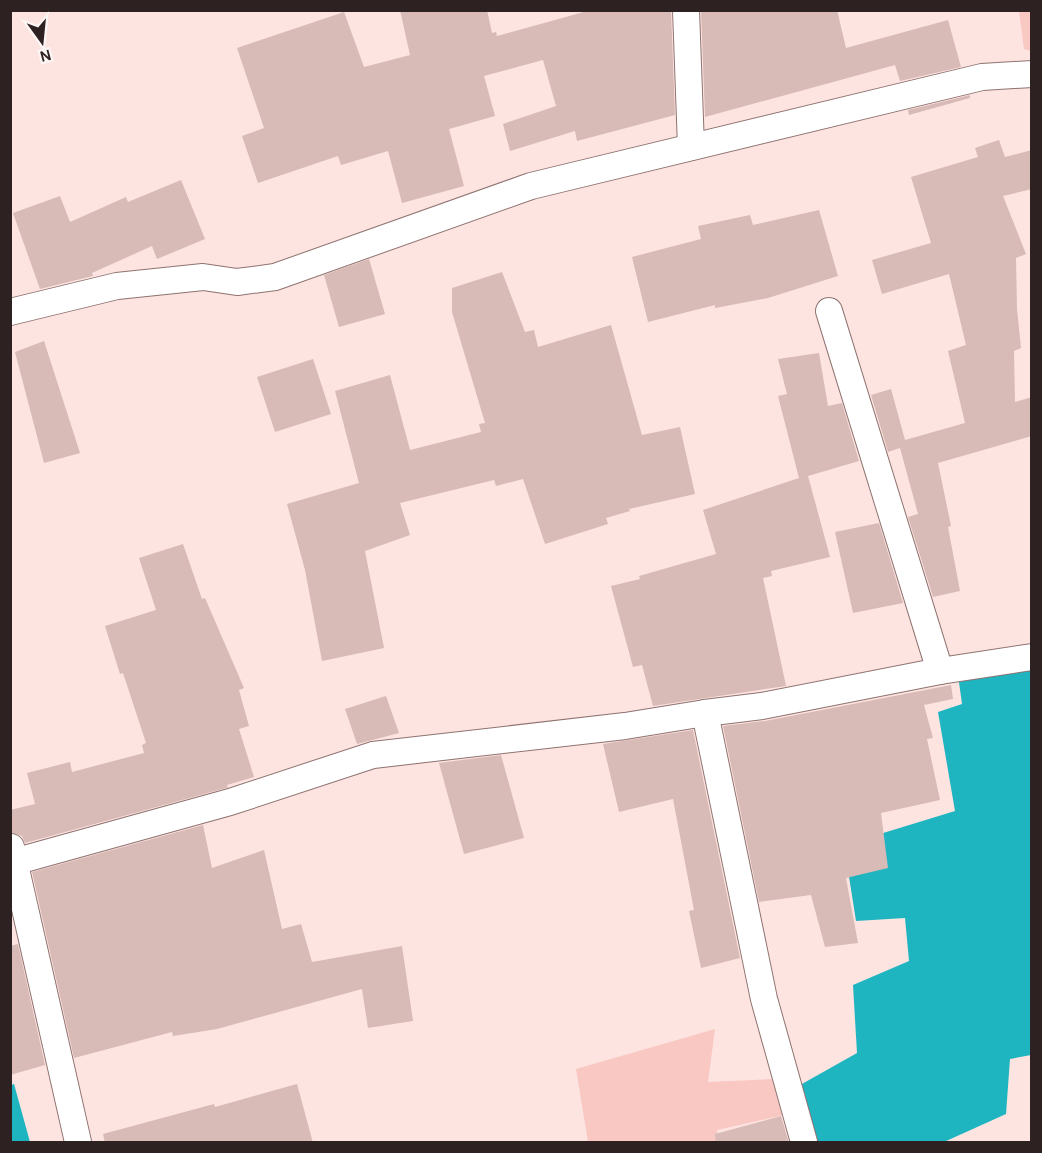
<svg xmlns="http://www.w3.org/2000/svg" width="1042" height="1153" viewBox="0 0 1042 1153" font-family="Karla,sans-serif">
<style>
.green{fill:#f9c8c3}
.water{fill:#1fb5c0}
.building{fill:#d8bab7}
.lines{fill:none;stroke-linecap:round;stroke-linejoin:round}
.minor-casing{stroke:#8e7370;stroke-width:28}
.minor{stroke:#fff;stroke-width:26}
</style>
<rect width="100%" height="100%" fill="#fde4e1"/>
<g class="green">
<polygon points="1019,11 1031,11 1031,51 1024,49"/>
<polygon points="715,1029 708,1082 773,1079 784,1115 717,1130 719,1142 588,1142 576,1069"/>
</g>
<g class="water">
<polygon points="1031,667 1031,1055 1010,1059 1006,1114 944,1142 810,1142 793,1089 857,1053 853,985 909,961 905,918 856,921 844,845 955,811 938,712 962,704 958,675"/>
<polygon points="14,1084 30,1142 11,1142 11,1085"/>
</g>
<g class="building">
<polygon points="400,10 487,10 492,33 496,32 497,36 591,10 671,10 675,115 577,141 575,131 510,151 503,124 556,106 543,60 484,76 495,116 449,129 464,186 402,203 388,151 341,165 338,156 258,183 242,136 264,128 237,48 344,12 364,67 410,55"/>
<polygon points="701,10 837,10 846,48 948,20 961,67 900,81 895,65 705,117"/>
<polygon points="970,95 970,98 909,115 908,110"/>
<polygon points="999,140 1005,157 1032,150 1032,189 1003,196 1026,254 1016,258 1017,309 1021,348 1014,351 1015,402 1032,397 1032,436 938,463 951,526 948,527 960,591 933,597 908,517 918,514 900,448 888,452 871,395 891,389 905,440 965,423 948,351 966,345 949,274 882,294 872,260 931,243 911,177 978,157 975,148"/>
<polygon points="181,180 205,239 157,259 152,246 92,273 93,276 40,289 13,213 60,196 70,222 126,197 128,202"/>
<polygon points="819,210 838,276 768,298 715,308 715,305 648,322 632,257 701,239 698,226 750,215 753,225"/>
<polygon points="369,259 385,314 339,327 324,275"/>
<polygon points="502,272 525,332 534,330 538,347 611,325 642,435 680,427 695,494 629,509 630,511 606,518 608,524 545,544 523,479 496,486 494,480 400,503 410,535 365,551 384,648 322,661 305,570 287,504 359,483 335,391 390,375 410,450 481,432 479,424 485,423 452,312 452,288"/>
<polygon points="44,341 80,453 44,463 15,352"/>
<polygon points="819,353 828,406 842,403 859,461 808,476 830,557 771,571 772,576 763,578 786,686 653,706 642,665 633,667 611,586 640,579 639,576 716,554 703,510 799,478 778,396 787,394 778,359"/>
<polygon points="313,359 331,414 275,432 257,377"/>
<polygon points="879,523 903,603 853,613 835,532"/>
<polygon points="183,544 202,599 205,598 244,688 239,690 249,726 239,729 254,777 227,785 228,787 226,788 25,843 22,836 10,832 10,810 35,804 27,773 70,762 72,772 144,753 142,745 146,743 123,673 120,674 105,626 156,610 139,558"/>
<polygon points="951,685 953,699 924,705 933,738 927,739 940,800 881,813 888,868 846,878 858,943 825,947 811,895 759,902 723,726 765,721"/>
<polygon points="386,696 399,733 357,744 345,709"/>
<polygon points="693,730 740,958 701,968 689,911 694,910 673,799 619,812 603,744"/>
<polygon points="501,755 524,838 464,854 439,763"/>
<polygon points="203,825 212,868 264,850 282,929 301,924 312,962 402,946 413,1021 368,1028 362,989 217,1029 173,1036 172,1032 74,1058 32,872"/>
<polygon points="18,944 45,1065 10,1075 10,946"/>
<polygon points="297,1084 313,1143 105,1143 103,1134 214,1104 215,1107"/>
<polygon points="781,1116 789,1143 716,1143 715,1134"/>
</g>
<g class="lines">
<g class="minor-casing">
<g id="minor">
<polyline points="686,10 691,147"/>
<polyline points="829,311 940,671"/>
<polyline points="10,312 117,286 203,277 237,282 275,277 531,186 982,77 1032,74"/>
<polyline points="705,713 764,999 804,1142"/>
<polyline points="11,847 78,1142"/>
<polyline points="10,863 230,802 373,755 625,726 705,713 762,706 940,671 1032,657"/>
</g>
</g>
<use href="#minor" class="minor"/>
</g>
<rect width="1042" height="1153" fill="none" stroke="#2d2221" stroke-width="24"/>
<g transform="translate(42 42) rotate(165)" stroke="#fcf6f5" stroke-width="4.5" paint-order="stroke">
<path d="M0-4.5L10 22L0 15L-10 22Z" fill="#2d2221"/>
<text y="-9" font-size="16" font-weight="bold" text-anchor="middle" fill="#2d2221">N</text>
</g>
</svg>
